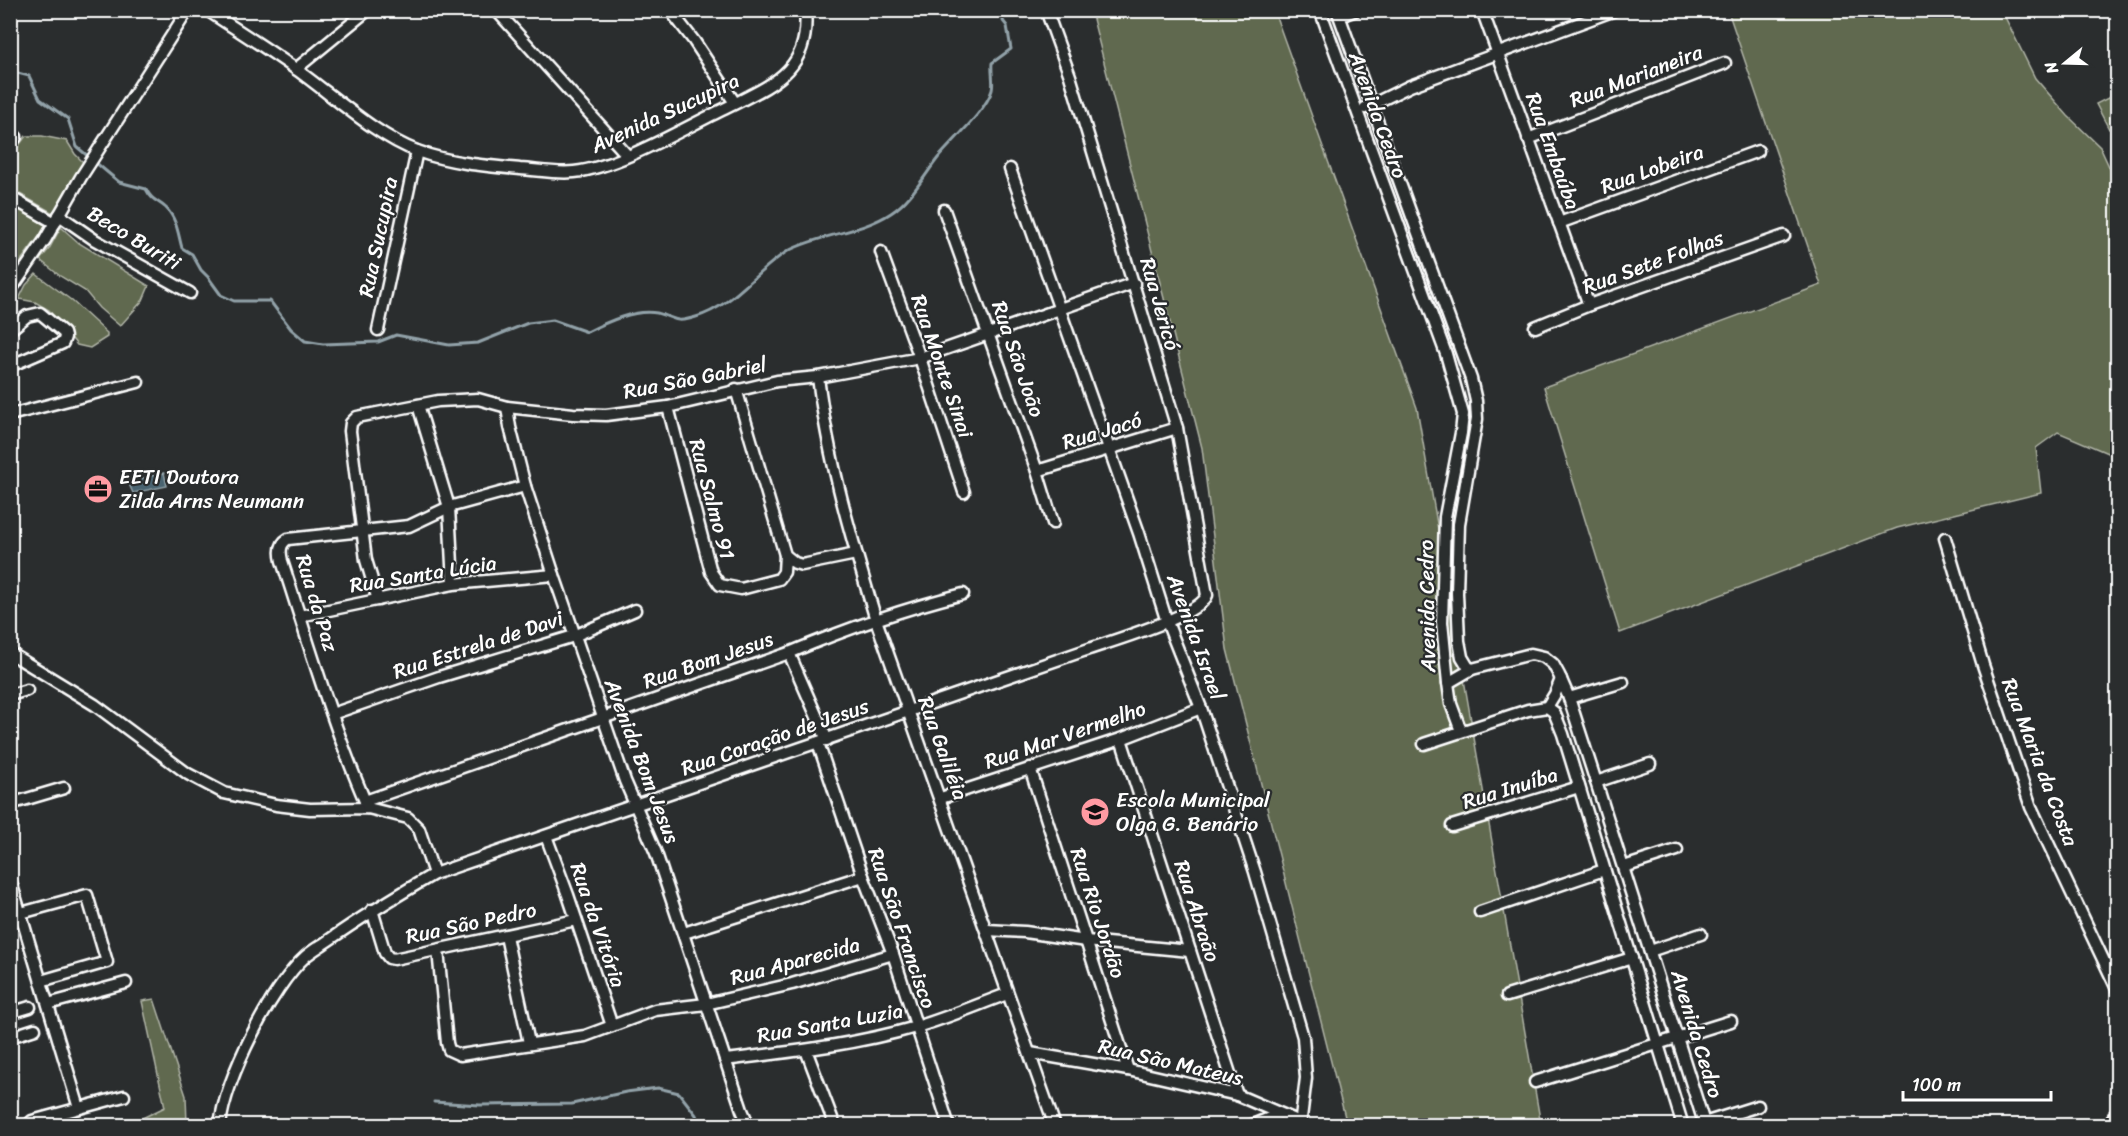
<svg xmlns="http://www.w3.org/2000/svg" width="2128" height="1136" viewBox="0 0 2128 1136" font-family="Sriracha,sans-serif">
<style>
.green{fill:#60694f;stroke:#b0b4a7;stroke-width:1.5}
.water{fill:#4a646f;stroke:#92a2a9;stroke-width:1.5}
.lines{fill:none;stroke-linecap:round;stroke-linejoin:round}
.stream{stroke:#92a2a9;stroke-width:3}
.minor-casing{stroke:#fff;stroke-width:15}
.highway-casing{stroke:#fff;stroke-width:20}
.minor{stroke:#2a2d2e;stroke-width:10}
.highway{stroke:#716d4b;stroke-width:15}
.labels{text-anchor:middle;stroke-width:4.5;stroke-linejoin:round;paint-order:stroke}
.street-label{font-size:21px;fill:#fff;stroke:#2a2d2e}
.poi-label{font-size:21px;fill:#fff;stroke:#2a2d2e;text-anchor:start}
</style>
<rect width="100%" height="100%" fill="#2a2d2e"/>
<filter id="ink" filterUnits="userSpaceOnUse"><feTurbulence type="fractalNoise" baseFrequency=".0167" numOctaves="2"/><feDisplacementMap in="SourceGraphic" scale="12" xChannelSelector="R" yChannelSelector="G"/><feConvolveMatrix kernelMatrix="1 2 1 2 8 2 1 2 1" color-interpolation-filters="sRGB"/></filter>
<g filter="url(#ink)">
<g class="green">
<polygon points="1091,11 1274,11 1417,408 1541,1125 1347,1125 1227,649 1202,448"/>
<polygon points="1728,11 2002,11 2035,78 2068,116 2100,147 2117,184 2117,457 2058,432 2036,448 2041,493 1897,528 1620,633 1544,387 1821,285"/>
<polygon points="2110,97 2117,112 2118,124 2109,129 2096,104"/>
<polygon points="26,136 42,136 67,141 75,154 83,162 53,213 11,189 11,156"/>
<polygon points="11,204 47,226 22,259 18,272 11,280"/>
<polygon points="61,227 79,243 149,286 143,300 120,326 99,308 85,291 60,276 40,260 49,249"/>
<polygon points="36,274 71,300 107,333 107,337 90,348 77,345 49,310 35,302 19,299 26,285"/>
<polygon points="154,999 186,1096 187,1125 128,1125 165,1107 142,1001"/>
</g>
<polygon class="water" points="164,473 167,486 133,493 128,482"/>
<g class="lines">
<g class="stream">
<path d="M10,71l19,5 11,23 28,20 9,28 42,35 27,7c6,12 11,11 20,19 11,11 12,26 16,40l10,6 9,16 7,7 13,18 13,6h36l21,28 14,12 18,3 55,-2 18,-7 53,10 29,-2 50,-20 25,-3 34,12c20,-10 47,-23 70,-19 20,5 16,11 39,4 38,-11 60,-47 92,-66 32,-17 73,-18 103,-38 20,-13 33,-37 47,-55 15,-18 48,-47 54,-68 2,-7 -1,-18 0,-27l19,-14 -4,-23 -4,-5 1,-11"/>
<polyline points="434,1102 480,1105 572,1104 626,1092 658,1088 679,1093 696,1115 700,1126"/>
</g>
<g class="minor-casing">
<g id="minor">
<path d="M207,10c30,20 61,39 90,60 35,25 81,67 120,81 33,12 69,15 103,18 17,1 37,5 54,3 45,-5 108,-43 150,-63 47,-24 87,-37 81,-99"/>
<polyline points="496,10 627,155"/>
<polyline points="670,10 694,41 735,103"/>
<polyline points="1320,10 1446,354 1463,414 1461,433 1445,517 1442,622 1448,683 1451,704 1461,731"/>
<polyline points="1337,10 1471,379 1476,401 1477,419 1459,524 1457,593 1459,641 1462,657 1468,667 1472,669"/>
<polyline points="1482,10 1589,305"/>
<polyline points="1340,16 1356,10"/>
<polyline points="296,69 368,10"/>
<polyline points="1365,108 1410,86 1615,10"/>
<polyline points="1528,139 1725,63"/>
<polyline points="10,144 16,137"/>
<polyline points="1010,169 1139,533 1167,622 1201,708 1255,872 1303,1037 1306,1078 1300,1126"/>
<polyline points="10,197 55,223"/>
<polyline points="944,210 1037,471 1053,523"/>
<polyline points="59,215 95,240 190,293"/>
<polyline points="1559,223 1758,151"/>
<polyline points="881,252 920,358 964,492"/>
<polyline points="10,291 45,240 81,177 188,10"/>
<polyline points="1535,327 1589,305 1784,236"/>
<polyline points="10,330 27,316 40,313 64,333 65,337 63,343 10,366"/>
<polyline points="378,330 417,151"/>
<path d="M818,377c10,83 34,163 58,243l179,506"/>
<polyline points="736,389 785,555 795,563 802,565 856,554"/>
<polyline points="418,405 449,507 453,584"/>
<polyline points="507,407 510,427 525,486 554,575 625,781 656,853 742,1110 749,1126"/>
<polyline points="668,407 711,572 720,585 741,589 779,579 784,572 785,555"/>
<polyline points="10,415 138,382"/>
<polyline points="1037,471 1177,428"/>
<polyline points="1945,538 1983,665 2031,807 2118,991"/>
<polyline points="378,600 366,560 350,431 351,423 357,417 438,401 459,400 478,399 507,407 573,414 606,415 668,407 777,381 818,377 920,358 1134,283"/>
<polyline points="300,616 453,584 554,575"/>
<polyline points="10,653 95,705 188,774 224,793 276,805 310,809 368,808 408,818 419,829 434,874"/>
<polyline points="789,653 827,740"/>
<polyline points="1448,683 1472,669 1531,654 1544,657 1553,664 1559,675 1569,698 1596,782 1705,1126"/>
<polyline points="10,695 27,690"/>
<polyline points="1569,698 1623,682"/>
<polyline points="1547,707 1555,694 1561,679"/>
<polyline points="332,714 439,677 574,636 635,610"/>
<polyline points="1121,739 1237,1095"/>
<polyline points="818,743 863,876 893,954 949,1126"/>
<polyline points="1424,744 1528,710 1547,707 1554,712 1563,734 1683,1126"/>
<polyline points="1030,768 1128,1070"/>
<polyline points="1596,782 1650,764"/>
<polyline points="941,798 1121,739 1201,708"/>
<path d="M365,801l424,-148c57,-24 114,-44 174,-59"/>
<polyline points="10,804 64,788"/>
<path d="M368,808c-35,-80 -59,-164 -86,-247 -2,-8 -3,-17 6,-22l121,-13 40,-19 76,-21"/>
<polyline points="1452,826 1579,787"/>
<polyline points="546,836 568,895 612,1026"/>
<polyline points="1624,867 1677,850"/>
<polyline points="10,879 79,1108"/>
<polyline points="372,910 385,953 389,958 394,959 576,920"/>
<polyline points="1480,912 1604,870"/>
<polyline points="21,913 87,895 107,962 41,981"/>
<polyline points="987,930 1025,932 1086,941 1190,951"/>
<polyline points="684,933 863,876"/>
<polyline points="506,936 529,1043"/>
<polyline points="438,950 447,1043 449,1050 460,1055 585,1036 655,1010 706,1004 792,984 893,954"/>
<polyline points="1650,951 1701,934"/>
<polyline points="1507,996 1632,958"/>
<polyline points="48,1004 126,983"/>
<polyline points="10,1013 30,1007"/>
<polyline points="10,1037 35,1029"/>
<polyline points="806,1050 835,1126"/>
<polyline points="1030,1053 1128,1070 1237,1095 1300,1122"/>
<path d="M725,1060c64,-8 129,-15 191,-33 31,-9 61,-22 91,-33"/>
<polyline points="1535,1082 1731,1021"/>
<polyline points="1704,1123 1758,1106"/>
<polyline points="27,1126 32,1121 124,1096"/>
<path d="M220,1126c4,-46 52,-140 86,-170 7,-6 16,-11 23,-16 34,-24 69,-45 105,-66l655,-225c23,-8 112,-34 118,-54l-30,-167 -107,-352 -24,-66"/>
<polyline points="1250,1126 1279,1114"/>
</g>
</g>
<g class="highway-casing">
<polyline id="highway" points="2112,1126 2118,1114"/>
</g>
<use href="#minor" class="minor"/>
<use href="#highway" class="highway"/>
</g>
</g>
<defs>
<g id="office-disc" transform="scale(1.5)"><circle r="9.5" fill="#ff9aa2" stroke="#2a2d2e"/><path d="M-6-3h4V-5.5h4V-3h4V5H-6ZM-1-4.5V-3h2v-1.5ZM-6 0V1H6V0Z" fill="#111"/></g>
<g id="school-disc" transform="scale(1.5)"><circle r="9.5" fill="#ff9aa2" stroke="#2a2d2e"/><path d="M0-5L7-2L0 1L-7-2ZM-4 1L0 2.5L4 1V4Q0 6-4 4Z" fill="#111"/></g>
</defs>
<g fill-rule="evenodd">
<use href="#office-disc" x="98" y="489"/>
<use href="#school-disc" x="1095" y="812"/>
</g>
<g class="labels">
<g class="street-label">
<text transform="translate(1636 76) rotate(-21)" y="7">Rua Marianeira</text>
<text transform="translate(665 113) rotate(-25)" y="7">Avenida Sucupira</text>
<text transform="translate(1378 115) rotate(70)" y="7">Avenida Cedro</text>
<text transform="translate(1553 151) rotate(70)" y="7">Rua Embaúba</text>
<text transform="translate(1652 169) rotate(-20)" y="7">Rua Lobeira</text>
<text transform="translate(378 237) rotate(-78)" y="7">Rua Sucupira</text>
<text transform="translate(134 238) rotate(31)" y="7">Beco Buriti</text>
<text transform="translate(1653 262) rotate(-20)" y="7">Rua Sete Folhas</text>
<text transform="translate(1160 304) rotate(74)" y="7">Rua Jericó</text>
<text transform="translate(1018 359) rotate(71)" y="7">Rua São João</text>
<text transform="translate(942 366) rotate(71)" y="7">Rua Monte Sinai</text>
<text transform="translate(695 378) rotate(-11)" y="7">Rua São Gabriel</text>
<text transform="translate(1102 431) rotate(-17)" y="7">Rua Jacó</text>
<text transform="translate(712 499) rotate(75)" y="7">Rua Salmo 91</text>
<text transform="translate(423 574) rotate(-9)" y="7">Rua Santa Lúcia</text>
<text transform="translate(317 603) rotate(73)" y="7">Rua da Paz</text>
<text transform="translate(1427 606) rotate(-91)" y="7">Avenida Cedro</text>
<text transform="translate(1196 637) rotate(70)" y="7">Avenida Israel</text>
<text transform="translate(478 645) rotate(-18)" y="7">Rua Estrela de Davi</text>
<text transform="translate(708 660) rotate(-19)" y="7">Rua Bom Jesus</text>
<text transform="translate(1065 735) rotate(-19)" y="7">Rua Mar Vermelho</text>
<text transform="translate(775 737) rotate(-19)" y="7">Rua Coração de Jesus</text>
<text transform="translate(943 748) rotate(70)" y="7">Rua Galiléia</text>
<text transform="translate(642 761) rotate(69)" y="7">Avenida Bom Jesus</text>
<text transform="translate(2040 762) rotate(69)" y="7">Rua Maria da Costa</text>
<text transform="translate(1510 788) rotate(-17)" y="7">Rua Inuíba</text>
<text transform="translate(1197 911) rotate(72)" y="7">Rua Abraão</text>
<text transform="translate(1098 913) rotate(72)" y="7">Rua Rio Jordão</text>
<text transform="translate(471 923) rotate(-12)" y="7">Rua São Pedro</text>
<text transform="translate(598 925) rotate(71)" y="7">Rua da Vitória</text>
<text transform="translate(902 928) rotate(71)" y="7">Rua São Francisco</text>
<text transform="translate(795 961) rotate(-15)" y="7">Rua Aparecida</text>
<text transform="translate(830 1023) rotate(-10)" y="7">Rua Santa Luzia</text>
<text transform="translate(1697 1034) rotate(73)" y="7">Avenida Cedro</text>
<text transform="translate(1171 1062) rotate(13)" y="7">Rua São Mateus</text>
</g>
<g class="poi-label">
<text x="119" y="484">EETI Doutora<tspan x="119" dy="24">Zilda Arns Neumann</tspan></text>
<text x="1116" y="807">Escola Municipal<tspan x="1116" dy="24">Olga G. Benário</tspan></text>
</g>
</g>
<rect width="2128" height="1136" fill="none" stroke="#2a2d2e" stroke-width="36"/>
<rect x="18" y="18" width="2092" height="1100" fill="none" stroke="#fff" stroke-width="2" filter="url(#ink)"/>
<g transform="translate(2065 63) rotate(251)" stroke="#2a2d2e" stroke-width="4.5" paint-order="stroke">
<path d="M0-4.5L10 22L0 15L-10 22Z" fill="#ffffff"/>
<text y="-9" font-size="16" font-weight="bold" text-anchor="middle" fill="#ffffff">N</text>
</g>
<path d="M1903 1091v9h148v-9" fill="none" stroke="#ffffff" stroke-width="3"/>
<text x="1912" y="1091" font-size="18" fill="#ffffff" stroke="#2a2d2e" stroke-width="4.5" paint-order="stroke">100 m</text>
</svg>
